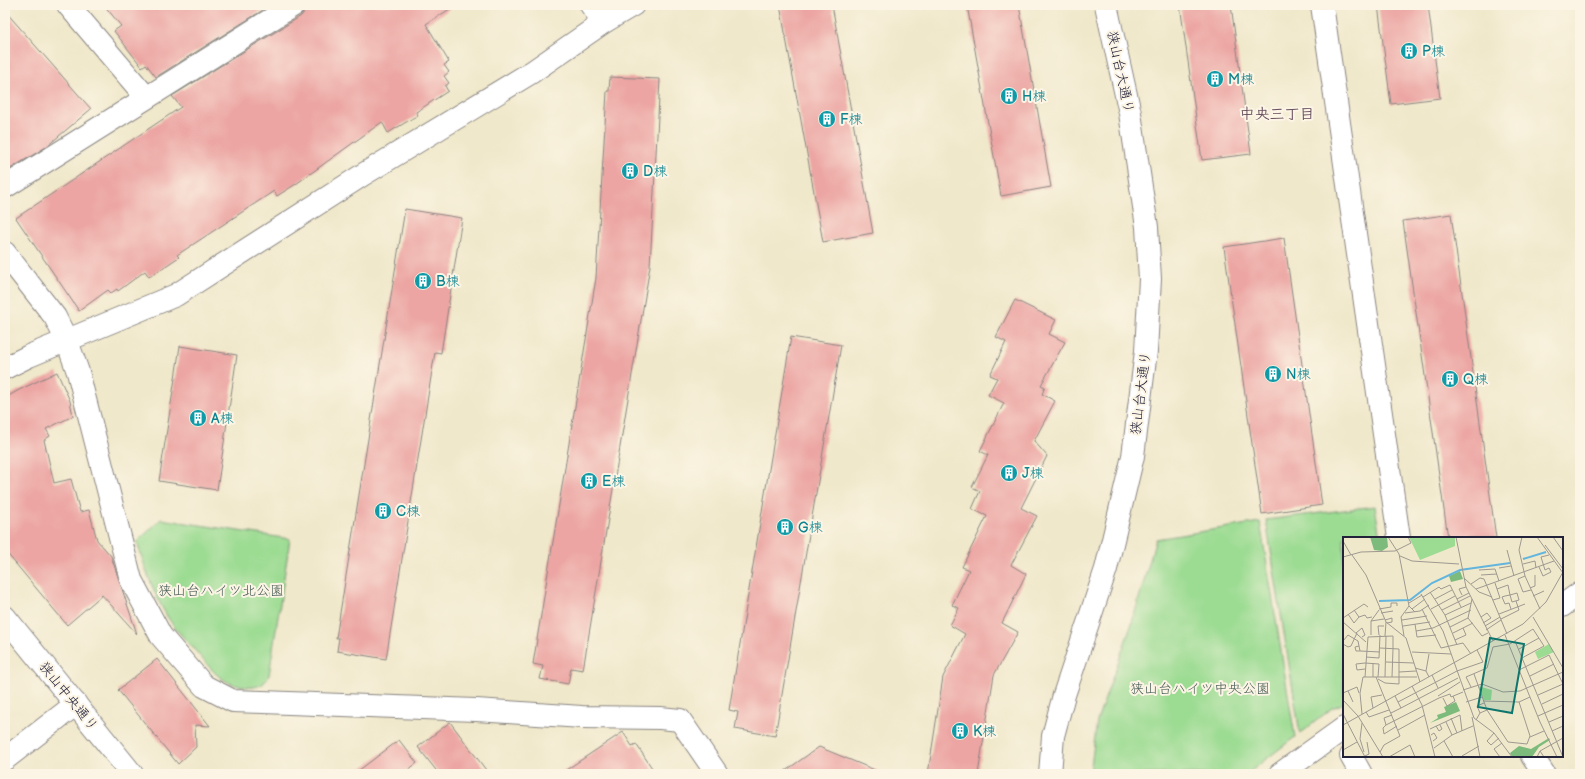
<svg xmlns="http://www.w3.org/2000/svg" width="1585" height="779" viewBox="0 0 1585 779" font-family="'Balsamiq Sans','Klee One',sans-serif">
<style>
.green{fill:#9bdb92;stroke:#5e7e66}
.building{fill:#eca5a3}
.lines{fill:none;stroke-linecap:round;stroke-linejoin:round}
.minor-casing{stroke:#898582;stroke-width:24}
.tertiary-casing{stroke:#898582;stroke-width:24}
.minor{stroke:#fff;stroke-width:22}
.tertiary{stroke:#fff;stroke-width:22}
.labels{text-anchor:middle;stroke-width:4;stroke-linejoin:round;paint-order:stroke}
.culture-label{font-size:14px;fill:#0d838f;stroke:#fcf5e5;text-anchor:start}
.street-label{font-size:14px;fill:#22223b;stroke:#fcf5e5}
.park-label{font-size:14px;fill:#465a55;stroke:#fcf5e5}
.neighbourhood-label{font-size:15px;font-weight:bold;fill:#69505f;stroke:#fcf5e5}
.inset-river{fill:none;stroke:#63b5de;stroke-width:2}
.inset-road{fill:none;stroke:#9e9991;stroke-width:1}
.view{fill:#0f766e;fill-opacity:0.15;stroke:#0f766e;stroke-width:2}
.inset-edge{fill:none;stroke:#22223b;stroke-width:2}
</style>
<rect width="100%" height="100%" fill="#fcf5e5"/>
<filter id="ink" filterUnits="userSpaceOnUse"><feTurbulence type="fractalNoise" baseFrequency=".025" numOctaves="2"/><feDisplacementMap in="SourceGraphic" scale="8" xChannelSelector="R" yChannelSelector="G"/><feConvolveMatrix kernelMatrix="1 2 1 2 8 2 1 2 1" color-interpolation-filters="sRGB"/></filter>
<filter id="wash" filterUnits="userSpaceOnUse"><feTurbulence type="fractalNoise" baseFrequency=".012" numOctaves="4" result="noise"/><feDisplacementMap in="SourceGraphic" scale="16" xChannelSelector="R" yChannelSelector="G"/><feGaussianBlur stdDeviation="0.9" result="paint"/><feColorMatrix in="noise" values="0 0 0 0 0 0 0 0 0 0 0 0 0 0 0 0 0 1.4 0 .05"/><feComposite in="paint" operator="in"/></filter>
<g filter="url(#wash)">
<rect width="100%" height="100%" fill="#f0e8ca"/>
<g class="green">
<polygon points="1375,506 1380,538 1344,538 1344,703 1332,708 1300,734 1266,520"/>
<path d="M161,519l129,20 -21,136c-4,10 -11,13 -22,12 -23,-2 -33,-14 -47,-31 -11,-13 -24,-25 -33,-40 -14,-23 -22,-48 -30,-74z"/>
<polygon points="1260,522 1295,737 1247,774 1090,774 1097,721 1131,626 1156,539"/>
</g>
<g id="blocks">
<g class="building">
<polygon points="104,5 271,5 156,77 146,64 142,67 114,31 121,26"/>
<polygon points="306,5 456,5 426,24 449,62 444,65 449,72 444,76 449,83 445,86 448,91 416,112 418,115 388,133 382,122 296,184 277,196 274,191 177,255 179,257 149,277 145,271 118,291 117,289 111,293 108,290 79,311 16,218 181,107 172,96 301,16 305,11"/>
<polygon points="780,5 832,5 873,233 823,242"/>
<polygon points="967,5 1019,5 1051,187 1001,196"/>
<polygon points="1180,5 1231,5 1251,154 1202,160"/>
<polygon points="1378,5 1428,5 1440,98 1391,104"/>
<polygon points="5,11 91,109 46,147 5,172"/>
<polygon points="610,77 660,79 650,266 583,670 571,668 568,684 540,679 543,666 533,664 596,278 607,91 609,91"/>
<polygon points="405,209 462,218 441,353 435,352 386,659 337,651 339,638 336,638"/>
<polygon points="1451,214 1496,538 1448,538 1403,221"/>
<polygon points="1284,238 1322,505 1262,514 1224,247"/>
<polygon points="1015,300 1056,320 1049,334 1065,342 1041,385 1045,387 1042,394 1055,401 1034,441 1047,456 1021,508 1037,516 1011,565 1026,574 1002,623 1018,632 994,675 978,774 928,774 943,677 965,634 950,625 959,608 952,605 969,570 962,567 987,516 972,509 980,491 972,487 988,455 980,451 1004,403 988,395 997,378 990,375 1006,342 996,337"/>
<polygon points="791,337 841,345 775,736 735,729 738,712 729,710"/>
<polygon points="180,346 237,355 217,490 159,481"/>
<polygon points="57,372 70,401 73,416 46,429 50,436 44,440 54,483 71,479 80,512 89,510 97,540 111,556 137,634 102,595 67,625 5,551 5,398 19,390"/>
<polygon points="157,659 210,726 195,725 196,747 178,764 118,690"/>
<polygon points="450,722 489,774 439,774 418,747"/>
<polygon points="623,732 632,746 636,744 656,774 560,774"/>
<polygon points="399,740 417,763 403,774 354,774"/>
<polygon points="819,747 882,773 882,774 781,774"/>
</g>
</g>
</g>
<g filter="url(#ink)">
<use href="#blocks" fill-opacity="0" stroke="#898582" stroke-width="1"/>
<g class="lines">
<g class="minor-casing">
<g id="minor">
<polyline points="68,5 146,97"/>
<polyline points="591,5 604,22"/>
<polyline points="1322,5 1399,538"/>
<polyline points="5,187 294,5"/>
<polyline points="5,253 55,317 67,341 78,372 131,580 161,636 204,686 233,701 476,710 582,717 660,718 680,720 717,774"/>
<polyline points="5,368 29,356 176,295 364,174 532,72 604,22 633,5"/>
<polyline points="1562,606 1580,593"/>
<polyline points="1351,756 1361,774"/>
<polyline points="1532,756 1544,774"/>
<polyline points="5,759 76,704"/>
<polyline points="1280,774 1344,728"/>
</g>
</g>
<g class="tertiary-casing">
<g id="tertiary">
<polyline points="5,617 132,774"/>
<polyline points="1050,774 1053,736 1064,695 1106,569 1133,456 1146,351 1150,279 1147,227 1130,113 1106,5"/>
</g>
</g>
<use href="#minor" class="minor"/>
<use href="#tertiary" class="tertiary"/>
</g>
</g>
<defs>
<g id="building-disc" transform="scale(0.9)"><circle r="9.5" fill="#0f9aa8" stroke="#fcf5e5"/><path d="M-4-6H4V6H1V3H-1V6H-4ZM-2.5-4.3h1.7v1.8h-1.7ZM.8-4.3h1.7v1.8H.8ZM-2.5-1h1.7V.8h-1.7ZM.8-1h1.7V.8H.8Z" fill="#fff"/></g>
</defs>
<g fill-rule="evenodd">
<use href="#building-disc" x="1409" y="51"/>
<use href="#building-disc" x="1215" y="79"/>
<use href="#building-disc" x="1009" y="96"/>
<use href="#building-disc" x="827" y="119"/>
<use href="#building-disc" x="630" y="171"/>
<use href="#building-disc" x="423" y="281"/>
<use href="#building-disc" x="1273" y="374"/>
<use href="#building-disc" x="1450" y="379"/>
<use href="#building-disc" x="198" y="418"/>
<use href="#building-disc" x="1009" y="473"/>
<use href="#building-disc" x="589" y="481"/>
<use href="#building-disc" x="383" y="511"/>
<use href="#building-disc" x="785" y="527"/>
<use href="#building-disc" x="960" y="731"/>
</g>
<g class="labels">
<g class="culture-label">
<text x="1422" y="56">P棟</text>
<text x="1228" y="84">M棟</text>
<text x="1022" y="101">H棟</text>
<text x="840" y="124">F棟</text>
<text x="643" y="176">D棟</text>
<text x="436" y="286">B棟</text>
<text x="1286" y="379">N棟</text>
<text x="1463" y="384">Q棟</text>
<text x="211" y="423">A棟</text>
<text x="1022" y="478">J棟</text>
<text x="602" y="486">E棟</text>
<text x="396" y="516">C棟</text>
<text x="798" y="532">G棟</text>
<text x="973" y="736">K棟</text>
</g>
<g class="street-label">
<text transform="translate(1121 72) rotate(78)" y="5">狭山台大通り</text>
<text transform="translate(1140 393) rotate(-83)" y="5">狭山台大通り</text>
<text transform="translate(69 696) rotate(51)" y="5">狭山中央通り</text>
</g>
<g class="park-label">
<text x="221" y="595">狭山台ハイツ北公園</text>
<text x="1200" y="693">狭山台ハイツ中央公園</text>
</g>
<g class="neighbourhood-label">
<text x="1277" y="119">中央三丁目</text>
</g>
</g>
<g transform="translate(1343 537)">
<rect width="220" height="220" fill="#f0e8ca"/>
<path d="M66,0h46v9l-35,14zM206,107l5,8 -16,7 -3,-7zM135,149l14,4 -1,10h-7z" fill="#9bdb92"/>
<path d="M27,0h17l1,10 -6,4 -8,-1zM117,34l3,8 -12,3 -2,-6zM113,165l4,9 -30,12 8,-5 -1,-3 9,-3 -2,-5zM206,201l1,2 -11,7 -7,10h-20l-2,-4 9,-7 12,3z" fill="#7cbb7c"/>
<path class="inset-river" d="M180,22l23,-7M36,64l31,-1 22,-17 28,-13 50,-7"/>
<path class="inset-road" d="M45,0l11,17 10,52 6,6M113,0l10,50 27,54M179,0l-3,13 6,26 15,33M194,0l26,36M210,0l10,14M0,4l8,14M202,8l18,24M164,13l7,26M9,18l14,20 20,47 20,16 14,44M57,19l12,5 47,3M0,20l18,-5 34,-1 16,-8 -3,-6M180,27l12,-3 1,7M196,30l4,9 8,-4 -2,-4 -4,2 -4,-13 8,-2M156,31l12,-2M136,33l16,-1 4,12M138,38l16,-1M182,39l-7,3 5,13 8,-2M121,41l15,14 13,5M128,47l9,-6 4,1 23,55M187,51l5,-2v-11M133,52l78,-28M154,52l11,-4 2,10 2,7 7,-2 -2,-7 -7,2 -5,1 -3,1 3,7 4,-1 2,6M87,55l15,23 12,30M78,57l22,37 31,87 20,15 18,24M119,58l-3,-6 7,-2M190,59l11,-5M80,60l16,-10 2,2 9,-4 11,22M92,62l17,-9M114,62l12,-6M150,63l7,-2 -5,-15M66,66l13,-8M36,72l12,-2v-4h6v3M69,72l13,-10M79,72l19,39 22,-5 8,11M88,72l24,-13M99,73l28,-14M38,76l12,-2M62,76l15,-2 9,-6M5,77l6,9 5,-6 -5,-7M156,77l26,-10M102,78l26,-12M16,80l6,-2 2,3 5,-1M138,80l6,-4 4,5 -8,5M190,80l30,51M0,81l21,-14 4,3M125,81l14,18 6,-3M158,82l18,-9 -3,-9M42,83l7,-2v4l-5,1M59,83l25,-4M28,84l13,-2M0,85l23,20M72,87l2,13 19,-2M60,89l27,-4M142,89l15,-9M107,90l18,-9 4,-19M143,93l15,-10M73,94l17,-3 38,-18M13,96l6,-5 3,7 -3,2M110,96l20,-10M28,98v-14l8,-11M36,98l-1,-9h6M162,98l35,87 17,35M42,99l1,-14M61,99l-3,-19 8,-11M112,103l11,-5 -3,-7M0,104l5,-6 10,6 2,10 20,1M172,104l48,116M0,107l5,3 3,-1 6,-13M16,109l-4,1 1,4h4M176,112l20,-11M69,115l39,2M23,120l13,1 1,-23M43,125l28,1M22,126l14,1 -1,13M72,131l11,3 3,6M22,132l-8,1 -1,-6 9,-1M176,133l30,-15 14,29M83,134l3,-17M56,135l17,-1M131,137l13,36 21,32 19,2 3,-8 -11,-34M89,138l6,13M187,139l24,-12M22,140l3,-40 25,-1v13M30,140v-14M33,140l24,59 -16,9 -4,7M42,140l1,-41M49,140l1,-28M35,142l7,4 14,1v-35l-19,-1M69,149l10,19 13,52M128,150l-5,-10 21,-9 6,-21 17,-3 23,-15 11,17 -22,12M120,153l19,-6 21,8 17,-1 43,-19M5,154l5,11M0,156l14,-6 2,6M195,158l25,-11M95,159l22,-14M100,161l4,8 8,-5 -2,-5M0,163l15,16 25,41M140,164l36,1 11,-5M55,165l59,-31 26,-9 -6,-12M123,165l16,-5M199,167l21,-10M30,171l-2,-11 11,-2M58,171l57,-30M23,175l3,5 20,-7M48,176l10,-5 -6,-12M137,176l-3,-7 7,-3M0,177l22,43M19,177l-2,-21 3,-16h54M49,178l-8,3 2,7 53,-27 11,-4 1,3 12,-5M195,179l25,-11M129,180l8,40M108,181l6,15M133,183l4,-7 7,-3M103,185l6,13M206,185l14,-6M19,186l-2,16 4,13M0,188l180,-101 23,-22 17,-30M43,188l-3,3 1,6 13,-8M93,189l3,5 3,-2 -2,-4M87,192l30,-14 2,16M55,193l27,-15M209,194l11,-5M151,196l-7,8 4,4 8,-7M88,198l3,-2 3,5 -4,3M187,200l14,-6M101,204l9,16M91,211l18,-13 21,-9M0,213l14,-8M197,214l23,-13M22,219l4,-2 -2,-12M119,219l17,-10M46,220l21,-12 5,12M157,220l-6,-8 8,-6M194,220l3,-6 4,6"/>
<path class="view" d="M147,101l34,6 -12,69 -34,-6z"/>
<rect width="220" height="220" class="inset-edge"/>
</g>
<rect width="1585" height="779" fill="none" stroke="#fcf5e5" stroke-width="20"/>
</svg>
